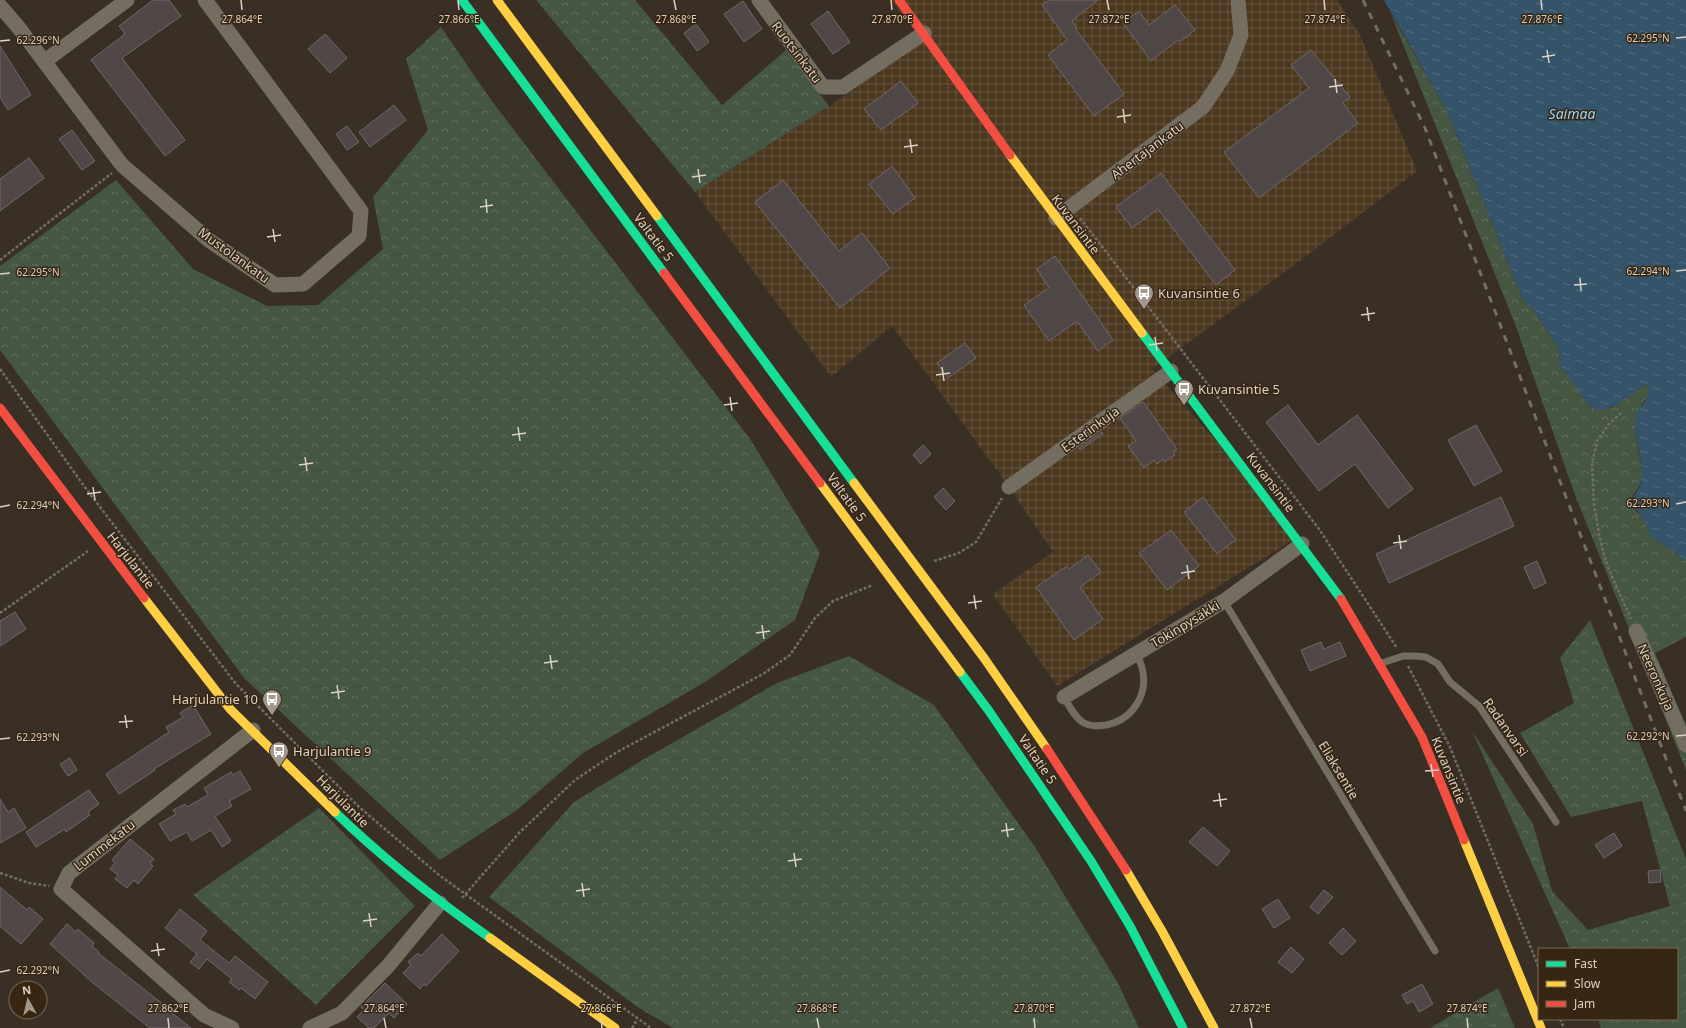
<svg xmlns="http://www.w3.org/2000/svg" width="1686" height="1028" viewBox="0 0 1686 1028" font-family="'Noto Sans',sans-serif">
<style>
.industrial{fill:url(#industrial-grid)}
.grass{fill:url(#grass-tufts)}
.forest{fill:url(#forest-crowns)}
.water{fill:url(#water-ripples)}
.building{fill:#504846;stroke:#716868}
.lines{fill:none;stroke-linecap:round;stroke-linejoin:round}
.path{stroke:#736d64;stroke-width:2.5;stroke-dasharray:3 2;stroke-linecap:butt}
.lane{stroke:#746e61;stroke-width:7}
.street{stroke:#746e61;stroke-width:15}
.fast{stroke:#16e098;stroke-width:9}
.slow{stroke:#ffcf43;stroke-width:9}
.jam{stroke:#f24e42;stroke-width:9}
.rail{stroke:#746e65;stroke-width:3;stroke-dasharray:7 7;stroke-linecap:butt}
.ticks{fill:none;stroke:#dcd1c5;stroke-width:1.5}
.labels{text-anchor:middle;stroke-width:3;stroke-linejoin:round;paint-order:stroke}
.street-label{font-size:13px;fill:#dcd1c5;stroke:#362612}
.poi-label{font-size:13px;fill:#dcd1c5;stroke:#362612;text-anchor:start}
.water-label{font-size:14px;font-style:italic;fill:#96d2ff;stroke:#362612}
.ticks-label{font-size:10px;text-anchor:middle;fill:#dcd1c5;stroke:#362612;stroke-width:3;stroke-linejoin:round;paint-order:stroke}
</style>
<defs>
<pattern id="industrial-grid" width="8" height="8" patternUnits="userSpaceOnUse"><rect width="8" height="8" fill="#4b381f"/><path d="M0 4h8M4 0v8" fill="none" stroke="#64543e"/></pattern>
<pattern id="grass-tufts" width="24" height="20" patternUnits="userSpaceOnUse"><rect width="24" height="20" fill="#455743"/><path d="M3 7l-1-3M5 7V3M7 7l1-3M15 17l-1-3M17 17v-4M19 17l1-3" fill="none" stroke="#5f6e5d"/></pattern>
<pattern id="forest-crowns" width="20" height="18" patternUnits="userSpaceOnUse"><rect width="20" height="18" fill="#455743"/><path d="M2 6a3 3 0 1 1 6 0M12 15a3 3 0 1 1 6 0" fill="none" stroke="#5f6e5d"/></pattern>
<pattern id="water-ripples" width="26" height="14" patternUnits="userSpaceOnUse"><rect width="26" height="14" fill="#35546a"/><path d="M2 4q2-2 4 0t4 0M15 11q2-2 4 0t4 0" fill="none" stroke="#526c7e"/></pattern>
</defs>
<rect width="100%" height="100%" fill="#392f24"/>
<polygon class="industrial" points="891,0 1337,0 1360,35 1417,171 1301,260 1152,369 1219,444 1293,540 1057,686 993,594 1053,552 1009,487 892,326 831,377 695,192 829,106 923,42"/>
<polygon class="grass" points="1498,988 1515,1028 1430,1028"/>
<g class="forest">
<polygon points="536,0 635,0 722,105 786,50 829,106 695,192"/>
<path d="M1391,14l55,95 76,189 16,19 20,30 3,22 11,8 18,30 21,1 33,-23 5,2c0,14 -3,9 -8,19 -3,6 -5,18 -5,25 -1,24 17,43 -4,65l4,15 6,4 9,21 35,25v76l-31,16 31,72v45l-111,-275 -60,-171z"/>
<polygon points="441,27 491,100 750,439 820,553 795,620 705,682 583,753 517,810 440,860 245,679 0,350 0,266 116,180 193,269 267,306 318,305 383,249 373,197 428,130 406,59"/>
<polygon points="1590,620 1686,859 1686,1028 1601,1028 1598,1019 1677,1019 1677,949 1570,949 1472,731 1533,824 1552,891 1588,930 1670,906 1642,801 1571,817 1520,733 1574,703 1560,658"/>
<polygon points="849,656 934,705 1035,847 1118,983 1139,1028 673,1028 639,1008 489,897 574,802 646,758 777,683"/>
<polygon points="319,808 415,906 316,1005 193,895"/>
</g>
<path class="water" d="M1384,0h302v561l-35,-25 -9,-21 -13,-12c4,-7 11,-13 12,-21 5,-21 -9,-43 -5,-65 2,-13 13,-13 13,-30l-5,-2c-11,8 -41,35 -54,21 -12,-12 -14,-25 -29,-37l-3,-22 -20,-30 -16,-19 -76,-189z"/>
<g class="building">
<polygon points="153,0 169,0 181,16 122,58 185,140 165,156 91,60 125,34 119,26"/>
<polygon points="1049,0 1098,0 1072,21 1076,27 1075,28 1124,94 1094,116 1048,55 1067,40 1042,5"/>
<polygon points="743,1 762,29 744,42 724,14"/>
<polygon points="1175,5 1195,30 1180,42 1178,40 1151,61 1123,23 1139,11 1149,25"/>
<polygon points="828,11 850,42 833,54 811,24"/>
<polygon points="696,24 709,42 697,51 684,33"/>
<polygon points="325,34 347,58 330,73 308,49"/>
<polygon points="0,46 31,95 8,110 0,97"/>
<polygon points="1311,50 1350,97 1343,103 1358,123 1259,198 1224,152 1309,88 1291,65"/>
<polygon points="901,81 918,103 881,130 864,109"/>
<polygon points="394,105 406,120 370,147 359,132"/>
<polygon points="347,126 359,142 347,150 336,134"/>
<polygon points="72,130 95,161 82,170 59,139"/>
<polygon points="29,158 44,178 0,211 0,179"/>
<polygon points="892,166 915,198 893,214 869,184"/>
<polygon points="1161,173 1235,270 1216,285 1158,209 1132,228 1116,207"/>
<polygon points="783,180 839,251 862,233 890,268 840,308 755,202"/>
<polygon points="1055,256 1113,340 1098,351 1077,321 1049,341 1024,305 1049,288 1037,269"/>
<polygon points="965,343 976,358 948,378 937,363"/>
<polygon points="1143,402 1177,449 1173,452 1175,455 1165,462 1163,459 1157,464 1154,460 1144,468 1128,446 1136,441 1120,418"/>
<polygon points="1288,405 1318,445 1357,415 1413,489 1388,508 1355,464 1319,491 1266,422"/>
<polygon points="1476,425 1502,471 1474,486 1448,440"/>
<polygon points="1102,432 1103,434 1080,450 1079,448"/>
<polygon points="923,445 931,454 921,464 913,455"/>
<polygon points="943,488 955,501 946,510 934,497"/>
<polygon points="1203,497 1236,540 1217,554 1184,512"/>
<polygon points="1501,497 1514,526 1389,583 1376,554"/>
<polygon points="1171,530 1199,566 1167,590 1139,553"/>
<polygon points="1088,555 1101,572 1080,587 1103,619 1074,640 1036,587 1067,566 1069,569"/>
<polygon points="1537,561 1546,583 1534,589 1524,567"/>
<polygon points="15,612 26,629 0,646 0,621"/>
<polygon points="1321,642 1324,649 1340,642 1346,656 1310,671 1301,650"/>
<polygon points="193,705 211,734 154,769 155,770 119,794 106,774 169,732 166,727 183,717 180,713"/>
<polygon points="70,758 77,770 68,776 60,764"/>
<polygon points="240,771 251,789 229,801 232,806 215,816 231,841 222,847 211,830 192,841 187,832 170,841 159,824 176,814 173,810 185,804 187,807 208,795 204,788 231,772 233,775"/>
<polygon points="89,790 99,804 88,812 90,815 66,832 65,829 36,847 26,832"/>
<polygon points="0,799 8,812 14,808 26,828 0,843"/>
<polygon points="1203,827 1230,851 1217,866 1189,842"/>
<polygon points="1614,833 1622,846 1604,858 1595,845"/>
<polygon points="130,839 154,859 150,863 153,866 138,884 134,880 127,888 115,879 118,875 110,869 115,863 112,860"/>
<polygon points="1660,870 1661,882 1649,883 1648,871"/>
<polygon points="0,887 27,910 29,907 43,919 21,944 0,926"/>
<polygon points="1324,890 1333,897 1318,914 1310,907"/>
<polygon points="1278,899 1290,918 1274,928 1262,909"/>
<polygon points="180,909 207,931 200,940 229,963 235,956 268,982 255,999 241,988 239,990 229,982 232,979 207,959 199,969 190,962 197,954 165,928"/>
<polygon points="67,924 76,932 78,929 94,943 92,946 99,952 98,953 164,1005 166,1004 174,1011 172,1013 191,1028 150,1028 93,983 50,944"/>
<polygon points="1343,928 1356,941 1342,955 1329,943"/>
<polygon points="442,934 459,951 426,986 424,984 420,989 403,973 411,965 408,962 418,953 421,956"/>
<polygon points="1291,947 1304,959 1292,973 1278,962"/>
<polygon points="385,983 407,1004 394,1018 389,1013 374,1028 369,1028 357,1017 364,1010 361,1007"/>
<polygon points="1422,984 1433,1004 1419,1012 1413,1001 1407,1004 1402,995"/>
</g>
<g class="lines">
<g class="path">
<polyline points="1080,218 1319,529 1397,648"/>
<polyline points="0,260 112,173"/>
<polyline points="0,369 87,490 236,684 359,807 439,875 651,1028"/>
<polyline points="1621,413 1609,424 1597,441 1592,463 1594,505 1600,539 1606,563 1631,619"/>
<polyline points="934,561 959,553 976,542 1002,498"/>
<polyline points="0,613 88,551"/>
<polyline points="1408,666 1450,747 1539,968"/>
<polyline points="0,873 29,883 49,886"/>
<polyline points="462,898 519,833 575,780 617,752 763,674 790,655 815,618 833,601 873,585"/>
<polyline points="1560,1019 1564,1028"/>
<polyline points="632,1028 637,1020"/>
</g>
<g class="lane">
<polyline points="1224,601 1435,951"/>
<polyline points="1382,663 1403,656 1415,656 1426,657 1438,664 1450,682 1479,706 1556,822"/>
<path d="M1064,697c5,9 11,21 20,26 7,4 15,3 22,2 26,-5 43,-30 36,-57 -1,-5 -4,-10 -6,-14"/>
</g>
<g class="street">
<polyline points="759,0 823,87 843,87 924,33"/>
<polyline points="0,6 19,28 122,165 210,241 275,285 303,284 359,236 361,211 205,0"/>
<polyline points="45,61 127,0"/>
<polyline points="1056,218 1203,107 1227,71 1241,35 1238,0"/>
<polyline points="1009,487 1171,371"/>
<polyline points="1636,631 1686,745"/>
<polyline points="1064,697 1224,601 1302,544"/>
<polyline points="232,1028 204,1015 61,889 69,873 253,730"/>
<polyline points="310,1028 342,1013 388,966 440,903"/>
</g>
<g class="fast">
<polyline points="462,0 664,273"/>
<polyline points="657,216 854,483"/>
<polyline points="1142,333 1341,599"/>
<polyline points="960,672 989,711 1091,861 1130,926 1183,1028"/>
<path d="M335,812c48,47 100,87 155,126"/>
</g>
<g class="slow">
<polyline points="497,0 657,216"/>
<polyline points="1010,155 1142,333"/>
<polyline points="820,483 960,672"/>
<polyline points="854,483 984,658 1047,749"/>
<polyline points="144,598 230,709 335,812"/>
<polyline points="1464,840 1541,1028"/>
<polyline points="1126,870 1162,931 1214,1028"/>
<polyline points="490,938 615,1028"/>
</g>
<g class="jam">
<polyline points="899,0 1010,155"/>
<polyline points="664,273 820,483"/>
<polyline points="0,408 144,598"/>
<polyline points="1341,599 1422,737 1464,840"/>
<polyline points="1047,749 1126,870"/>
</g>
<polyline class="rail" points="1363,0 1425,128 1686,811"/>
</g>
<path class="ticks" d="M241,0l1,10M458,0l1,10M674,0l2,10M891,0l1,10M1107,0l2,10M1324,0l1,10M1541,0l1,10M1676,38l10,-1M0,41l10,-1M1547,50l2,13M1542,57l13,-2M1335,79l2,14M1329,87l14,-2M1123,109l2,14M1117,117l14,-2M910,139l2,14M904,147l14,-2M698,169l2,14M692,177l14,-2M486,199l1,14M480,207l13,-2M273,229l2,13M267,237l14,-2M1676,271l10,-1M0,274l10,-1M1580,278l1,13M1574,285l13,-1M1367,307l2,14M1361,315l14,-2M1155,337l2,14M1149,345l14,-2M942,367l2,14M936,375l14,-2M730,397l2,14M724,405l14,-2M518,427l2,14M512,435l14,-2M305,457l2,14M299,465l14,-2M93,487l2,13M87,494l14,-2M1676,504l10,-2M0,507l10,-2M1399,535l2,14M1393,543l14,-2M1187,565l2,14M1181,573l14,-2M974,595l2,14M968,603l14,-2M762,625l2,14M756,633l14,-2M550,655l2,14M544,663l14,-2M337,685l2,14M331,693l14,-2M125,715l2,13M119,722l14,-1M1676,736l10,-1M0,739l10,-1M1431,764l2,13M1425,771l14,-1M1219,793l2,14M1213,801l14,-2M1006,823l2,14M1001,831l13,-2M794,853l2,14M788,861l14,-2M582,883l2,14M576,891l14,-2M369,913l2,14M363,921l14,-2M157,943l2,13M151,951l14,-2M0,972l10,-2M168,1018l1,10M384,1018l2,10M601,1018l1,10M817,1018l2,10M1034,1018l1,10M1250,1018l2,10M1467,1018l1,10"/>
<defs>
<g id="bus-pin" transform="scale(1)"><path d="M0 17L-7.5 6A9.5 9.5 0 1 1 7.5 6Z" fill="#a3988d" stroke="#362612"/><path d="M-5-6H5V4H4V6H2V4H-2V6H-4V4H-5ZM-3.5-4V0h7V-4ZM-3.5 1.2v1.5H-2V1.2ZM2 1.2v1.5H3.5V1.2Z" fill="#fff"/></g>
</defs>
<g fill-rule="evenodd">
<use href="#bus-pin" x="1144" y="293"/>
<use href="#bus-pin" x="1184" y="389"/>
<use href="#bus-pin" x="272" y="699"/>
<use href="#bus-pin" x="279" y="751"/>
</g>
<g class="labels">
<g class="street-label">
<text transform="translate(797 52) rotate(53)" y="5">Ruotsinkatu</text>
<text transform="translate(1147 150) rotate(-37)" y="5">Ahertajankatu</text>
<text transform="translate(1076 224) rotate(53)" y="5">Kuvansintie</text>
<text transform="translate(654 237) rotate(53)" y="5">Valtatie 5</text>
<text transform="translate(234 255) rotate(36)" y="5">Mustolankatu</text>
<text transform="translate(1090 429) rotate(-36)" y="5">Esterinkuja</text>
<text transform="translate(1271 482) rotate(53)" y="5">Kuvansintie</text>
<text transform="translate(847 497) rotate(54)" y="5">Valtatie 5</text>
<text transform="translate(131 560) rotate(52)" y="5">Harjulantie</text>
<text transform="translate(1185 624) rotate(-31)" y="5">Tokinpysäkki</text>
<text transform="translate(1656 677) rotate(66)" y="5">Neeronkuja</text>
<text transform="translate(1506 727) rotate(55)" y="5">Radanvarsi</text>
<text transform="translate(1038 759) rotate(56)" y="5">Valtatie 5</text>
<text transform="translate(1339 770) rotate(59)" y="5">Eliaksentie</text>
<text transform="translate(1449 770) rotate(68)" y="5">Kuvansintie</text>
<text transform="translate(343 801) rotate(45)" y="5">Harjulantie</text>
<text transform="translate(104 845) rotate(-38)" y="5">Lummekatu</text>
</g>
<g class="poi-label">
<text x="1158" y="298">Kuvansintie 6</text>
<text x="1198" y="394">Kuvansintie 5</text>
<text x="258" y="704" text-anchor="end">Harjulantie 10</text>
<text x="293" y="756">Harjulantie 9</text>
</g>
<g class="water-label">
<text x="1572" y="119">Saimaa</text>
</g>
</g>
<g class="ticks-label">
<text x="242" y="23">27.864°E</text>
<text x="459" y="23">27.866°E</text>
<text x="676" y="23">27.868°E</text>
<text x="892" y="23">27.870°E</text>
<text x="1109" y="23">27.872°E</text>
<text x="1325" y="23">27.874°E</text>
<text x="1542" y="23">27.876°E</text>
<text x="1648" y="42">62.295°N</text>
<text x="38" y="44">62.296°N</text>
<text x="1648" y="275">62.294°N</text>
<text x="38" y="276">62.295°N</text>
<text x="1648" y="507">62.293°N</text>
<text x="38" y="509">62.294°N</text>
<text x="1648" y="740">62.292°N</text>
<text x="38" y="741">62.293°N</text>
<text x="38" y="974">62.292°N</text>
<text x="168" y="1012">27.862°E</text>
<text x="384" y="1012">27.864°E</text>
<text x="601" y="1012">27.866°E</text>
<text x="817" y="1012">27.868°E</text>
<text x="1034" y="1012">27.870°E</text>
<text x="1250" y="1012">27.872°E</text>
<text x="1467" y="1012">27.874°E</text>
</g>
<rect x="1538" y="948" width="140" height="72" fill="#362612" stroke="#786a5a"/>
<rect x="1546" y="961" width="20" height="6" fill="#16e098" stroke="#786a5a"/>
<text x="1574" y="968" font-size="12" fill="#dcd1c5">Fast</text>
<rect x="1546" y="981" width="20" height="6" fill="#ffcf43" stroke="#786a5a"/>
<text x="1574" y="988" font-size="12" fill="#dcd1c5">Slow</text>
<rect x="1546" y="1001" width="20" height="6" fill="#f24e42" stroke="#786a5a"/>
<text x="1574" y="1008" font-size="12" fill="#dcd1c5">Jam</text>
<g transform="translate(28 1000) rotate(352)"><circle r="19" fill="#362612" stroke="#786a5a"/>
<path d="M0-3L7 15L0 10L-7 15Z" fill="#a3988d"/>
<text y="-6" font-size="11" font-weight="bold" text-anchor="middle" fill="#dcd1c5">N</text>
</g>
</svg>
